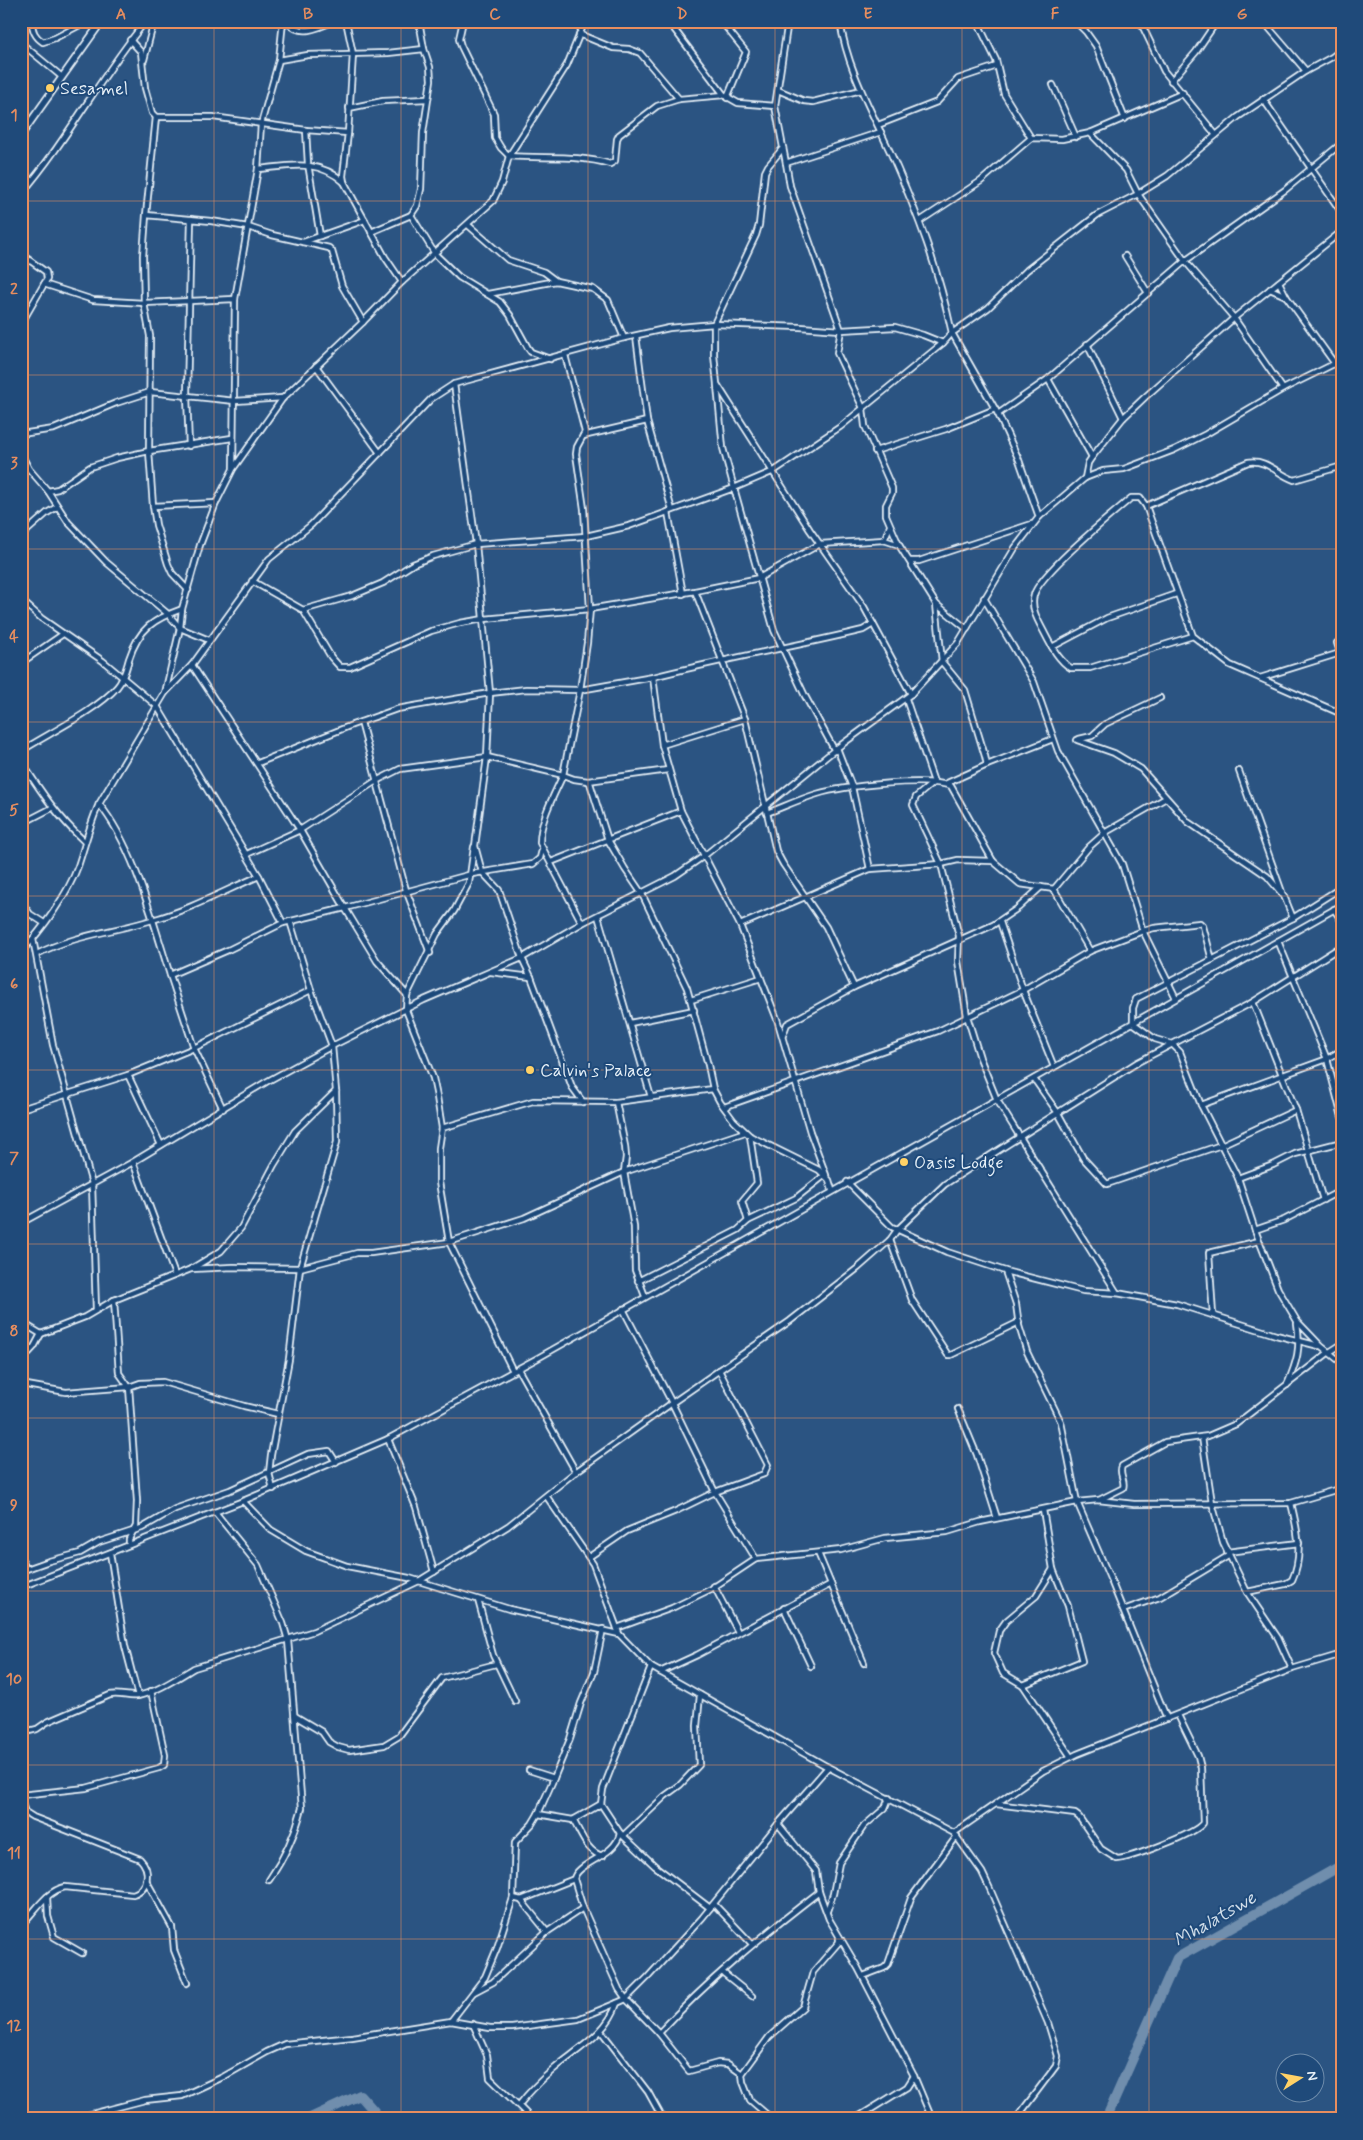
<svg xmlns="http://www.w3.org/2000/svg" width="1363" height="2140" viewBox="0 0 1363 2140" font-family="Mynerve,sans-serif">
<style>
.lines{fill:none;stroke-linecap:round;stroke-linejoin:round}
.river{stroke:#708ead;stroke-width:10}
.minor-casing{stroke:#e8f1f8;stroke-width:8}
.tertiary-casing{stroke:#e8f1f8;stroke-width:9}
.minor{stroke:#1f4a7a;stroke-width:4.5}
.tertiary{stroke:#1f4a7a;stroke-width:5.5}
.grid{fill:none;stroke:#e88e5f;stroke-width:1;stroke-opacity:0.55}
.poi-dot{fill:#ffd166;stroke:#1f4a7a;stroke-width:2}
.labels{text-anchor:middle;stroke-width:4;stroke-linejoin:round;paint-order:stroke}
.poi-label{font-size:18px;fill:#e8f1f8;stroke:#1f4a7a;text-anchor:start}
.water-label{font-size:19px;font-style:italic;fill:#d0dde9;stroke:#1f4a7a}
.neatline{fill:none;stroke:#e88e5f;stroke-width:2}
.grid-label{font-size:16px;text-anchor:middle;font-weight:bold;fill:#e88e5f}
</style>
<rect width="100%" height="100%" fill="#2b5482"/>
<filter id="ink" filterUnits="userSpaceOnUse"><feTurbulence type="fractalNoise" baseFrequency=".02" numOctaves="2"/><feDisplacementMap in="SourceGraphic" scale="10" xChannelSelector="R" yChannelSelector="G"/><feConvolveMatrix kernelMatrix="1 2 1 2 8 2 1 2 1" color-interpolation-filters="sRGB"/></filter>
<g filter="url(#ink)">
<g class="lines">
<g class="river">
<polyline points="308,2119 360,2095 381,2119"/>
<polyline points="1106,2119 1177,1958 1342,1865"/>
</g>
<g class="minor-casing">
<g id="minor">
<path d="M32,21c0,10 3,16 11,21l12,-4 23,-12 19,-5"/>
<path d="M286,21c14,16 31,8 48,0"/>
<polyline points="346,21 353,54 348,133"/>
<polyline points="419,21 424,49 430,67 431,80 423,133 421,189 417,206 411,215 435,254 459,277 500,302 510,315 528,348 531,352 550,359"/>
<path d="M463,21l-4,18 2,7 33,68 1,24 6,10 8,8c34,3 68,-2 101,8l5,-3 2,-22 2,-4 38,-29 22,-7 45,-4 14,8 37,3"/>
<polyline points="668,21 724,95"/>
<polyline points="721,21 746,52 727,98"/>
<polyline points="788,21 775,106 786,163 881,132"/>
<polyline points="977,21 996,60 1004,94 1031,138"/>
<polyline points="1075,21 1086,32 1096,46 1125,119"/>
<polyline points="1140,21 1164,71 1216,135"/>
<polyline points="1263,21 1306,71"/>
<polyline points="579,34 613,48 629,49 640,53 679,99"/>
<polyline points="130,40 141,52 145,88 152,113 156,117 213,117 306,130 348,133 343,176 344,182 385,257 402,282"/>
<polyline points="21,43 62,77"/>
<polyline points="144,60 154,21"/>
<polyline points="279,60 308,55 388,53 424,49"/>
<polyline points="1171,81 1196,52 1217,21"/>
<polyline points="1053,85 1076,137"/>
<polyline points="21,87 22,86"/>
<polyline points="778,90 804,101 813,102 861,90"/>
<polyline points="1263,99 1342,213"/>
<polyline points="349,108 383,101 427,99"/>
<polyline points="878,125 937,102 958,79 997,66"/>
<polyline points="306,130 308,164 320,236"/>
<polyline points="1090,133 1126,170 1138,194 1185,261 1234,318 1283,389"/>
<polyline points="783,148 768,166 765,172 759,225 756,235 714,324 714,355 717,384 810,530 864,607 911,694"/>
<polyline points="786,163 790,186 841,330 837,353 863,408 865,426 892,488 892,493 886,505 886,515 899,545 936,604 942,662 965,690 985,756 987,765 945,784"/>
<path d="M258,169c32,-3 59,-11 86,13"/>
<path d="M21,194c47,-54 79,-118 125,-173"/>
<polyline points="146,215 156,117"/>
<polyline points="920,221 981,181 1031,138 1062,139 1090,133 1183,93"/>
<polyline points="468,225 508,260 544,272 556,281"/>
<polyline points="371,232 411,215"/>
<polyline points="303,242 365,220"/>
<polyline points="21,254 46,272 47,279 21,324"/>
<polyline points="1125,256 1148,293"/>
<polyline points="1279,282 1286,296 1335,364"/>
<polyline points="44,284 93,300 144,303 235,299 233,468"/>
<polyline points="1270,289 1286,296"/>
<polyline points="488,294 556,281 593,289 608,300 624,338"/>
<polyline points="235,299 258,169 261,124 279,60 283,21"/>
<polyline points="636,336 647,421 672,510"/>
<polyline points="1087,344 1123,418"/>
<polyline points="565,355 585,432 577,447 576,454 584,509 590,609 587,643 580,690 653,677 662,745 681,811"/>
<polyline points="316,366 380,453"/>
<polyline points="1048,379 1092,457"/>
<polyline points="1340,380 1342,386"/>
<polyline points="454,384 476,544 490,693 526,689 580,690 563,775 574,779 588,781 590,783 608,840 625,869 642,894 687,988 708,1065 713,1089 720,1102 734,1121 750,1136 819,1170 829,1180 832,1190"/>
<polyline points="717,385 723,448 734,488 774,471 840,427 943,343"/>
<polyline points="998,414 1048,379 1185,261 1285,190 1342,143"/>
<polyline points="21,434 54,429 116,403 150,392 235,401 283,398"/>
<polyline points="583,436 647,421"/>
<polyline points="189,446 187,396 191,219"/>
<polyline points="875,451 946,429 995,409"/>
<polyline points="21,454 29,469 48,491 68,522 106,562 168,614 180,628 209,640"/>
<polyline points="1085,478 1088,463 1092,457 1123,418 1145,397 1234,318 1342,231"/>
<polyline points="48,491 58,489 90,467 117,458 149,451 232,438"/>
<polyline points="153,506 216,503"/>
<path d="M1146,506l102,-44c19,-3 29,12 46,18l48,-14"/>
<polyline points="668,512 683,594"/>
<polyline points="1039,517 1019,460 998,414 952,333 988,308 1027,270 1097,215 1138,194 1167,176 1238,117 1306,71 1332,57 1342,49"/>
<polyline points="21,536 47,513 57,507"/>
<polyline points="884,540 890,526"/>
<polyline points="910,561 919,561 1032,524"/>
<polyline points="252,581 303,610 331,657 340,667 350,667 431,631 460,623 484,619 590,609 695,591 745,719 776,851 783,864 826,927 854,987"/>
<polyline points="188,590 172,573 168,564 156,525 153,506 149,451 150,336 144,303 143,256 146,215 211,221 248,227 272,235 329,248 332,251 342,286 363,322"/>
<polyline points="695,591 759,578 820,544 884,540 899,545"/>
<polyline points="984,598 1034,682 1058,751 1122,864 1143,931 1176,998"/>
<path d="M21,600l20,18 62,43 54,45 102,170c-35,15 -70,34 -107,44 -39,12 -78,15 -115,34"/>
<polyline points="936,604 967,629"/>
<polyline points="303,610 352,596 383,583 413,564 433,556 476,544 586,536 629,526 734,488 774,630 805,696 835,751"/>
<path d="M1193,636l-103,32h-19c-12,-7 -20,-22 -26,-34 -6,-12 -15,-25 -11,-39 5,-21 77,-80 97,-97h9l6,8 47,130 37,29 112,49"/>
<polyline points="1342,640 1337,643 1342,658"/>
<polyline points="1052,647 1107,618 1176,594"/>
<polyline points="21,663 63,634"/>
<polyline points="192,665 300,830 345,908 472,874 533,864 540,858 542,850"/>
<path d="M653,677c70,-18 140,-30 210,-47l10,-6"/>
<polyline points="1260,678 1340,653"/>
<path d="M165,693l27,-28 77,-106 42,-34 120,-126 23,-15 170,-46 45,-10 45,-4 86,3 41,3 54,-3 28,8 20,8 9,-10c-14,-65 -33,-116 -60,-177 -20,-44 -45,-87 -52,-135"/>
<polyline points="906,699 934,782 916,797 913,805 941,864 959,936 958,961 967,1016 980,1058 997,1100 1117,1293"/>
<polyline points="361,722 406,890 430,953"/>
<polyline points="1079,739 1092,736 1105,724 1160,698"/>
<path d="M1077,740l37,13 27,16 47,53 79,54 17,20 9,22c-53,27 -104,54 -157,81l-3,9v15l22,16 17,5 8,8 21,53 37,73 17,52 23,59 19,32 24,25 21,17"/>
<polyline points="662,745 745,719"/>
<polyline points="837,748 852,787 870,869"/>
<path d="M21,751c28,-18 75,-40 96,-64 7,-8 9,-18 12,-28 10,-31 25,-40 53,-50"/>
<path d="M21,761c20,31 37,56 64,81"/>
<polyline points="258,763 352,725 397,709 490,693 487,757 475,846 482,872 499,890 522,958 531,977 572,1087 583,1102"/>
<polyline points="987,765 1053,739"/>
<polyline points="1239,771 1282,892"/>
<polyline points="588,781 668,770"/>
<path d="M99,804c35,42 54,118 71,171l58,-25 55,-27 -24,-47"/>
<path d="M767,813c16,-6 33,-14 50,-19 26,-8 111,-17 134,-8l42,75 27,23 34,5 36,62"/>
<polyline points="21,824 52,808"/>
<polyline points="474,847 469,883 454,911 437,934 407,995 406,1010 433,1078 437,1097 442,1128 439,1148 439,1182 449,1242 513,1371"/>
<path d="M247,854l53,-24 76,-49 24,-12 87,-12 76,18c-9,20 -23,45 -23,68l42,80"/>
<polyline points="551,862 681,811 740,925 777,1019 810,1132 826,1175"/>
<polyline points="1054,889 1089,847 1106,832 1166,798"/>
<polyline points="21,901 30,914 44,923"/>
<polyline points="1334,909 1342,922"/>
<polyline points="598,916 651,1097"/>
<polyline points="1293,918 1342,887"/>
<polyline points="290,921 311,990"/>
<polyline points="1000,922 1023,990 1054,1067"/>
<polyline points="283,923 345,908 377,961 407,995"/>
<polyline points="740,925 870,869 941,864 958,860 993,861"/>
<polyline points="33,939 53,1045 92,1184 96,1310"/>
<polyline points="1278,941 1327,1059 1342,1117"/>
<path d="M21,952c21,-22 47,-58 57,-86 7,-21 12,-42 21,-62l66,-111 15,-65 2,-19 18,-64 16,-42 17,-34 50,-71 80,-76 39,-40 91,-81 9,-19 7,-26 58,-91 18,-44"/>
<polyline points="491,972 531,977"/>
<polyline points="170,975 194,1048 223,1109"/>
<polyline points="691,1000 761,978"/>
<polyline points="1253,1002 1296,1110 1323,1200"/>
<polyline points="630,1023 694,1010"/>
<polyline points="783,1035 787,1024 854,987 993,925 1018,908 1041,887"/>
<polyline points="128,1075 161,1145"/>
<polyline points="1034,1079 1058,1113 1083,1158 1107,1184 1221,1145 1296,1110"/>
<polyline points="616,1102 625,1146 626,1157 624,1172 634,1227 635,1270 645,1296"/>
<polyline points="1201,1105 1327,1059 1342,1050"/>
<polyline points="724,1107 938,1031 1023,990 1090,951 1143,931 1154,928 1200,923 1203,926 1212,960"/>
<polyline points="21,1109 128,1075 194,1048 311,990 332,1046 336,1091 337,1142 300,1268 289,1359 271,1455 269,1473 273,1489"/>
<polyline points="442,1128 533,1101 616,1102 713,1089"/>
<polyline points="133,1162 175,1275"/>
<polyline points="1238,1178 1273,1165 1295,1154 1342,1142"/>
<polyline points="847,1182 892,1227 947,1252 1005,1271 1016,1304 1019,1326 1027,1352 1061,1422 1077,1502 1112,1583 1167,1719"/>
<polyline points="21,1213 26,1220"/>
<polyline points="748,1221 742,1201 757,1183 750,1136"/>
<polyline points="21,1223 133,1162 266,1082 332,1046 424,1000 522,958 582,923 675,876 704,856 837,748 911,694 958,643 1015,548 1039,517 1085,478 1103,471 1124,469 1174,450 1206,434 1283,389 1342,360"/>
<polyline points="1255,1230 1284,1220 1342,1190"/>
<polyline points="890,1240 912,1300 948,1355 951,1355 1019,1322"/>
<polyline points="191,1269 233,1267 300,1268 357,1253 371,1253 449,1242 524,1218 624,1172 745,1132"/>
<polyline points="1005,1271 1083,1291 1117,1293 1177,1304 1276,1335 1319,1346"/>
<polyline points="638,1281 738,1230 748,1221 796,1198 825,1175"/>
<polyline points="114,1300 119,1373 129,1387 137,1501 136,1526 129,1539 129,1545"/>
<polyline points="623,1309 672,1403 790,1321 858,1268 890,1240 897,1230 945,1184 1138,1062 1253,1002 1342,946"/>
<polyline points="1213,1315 1209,1253 1259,1241"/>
<polyline points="21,1322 41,1334 85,1317 114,1300 191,1269 221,1251 241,1228 274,1165 295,1131 336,1091"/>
<polyline points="21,1361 34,1347 41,1334"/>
<polyline points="21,1364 23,1385"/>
<polyline points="518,1369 576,1472"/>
<polyline points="21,1384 66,1392 129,1387 140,1383 163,1382 244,1406 278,1414"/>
<path d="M1287,1385c10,-23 14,-37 10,-62"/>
<polyline points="958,1409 977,1455 997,1518"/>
<polyline points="1202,1437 1212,1503 1223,1542 1247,1592 1278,1638 1292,1669"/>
<polyline points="388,1439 416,1507 434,1572"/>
<polyline points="547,1497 593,1564 617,1628"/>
<path d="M1099,1500l24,-12c3,-8 -5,-14 -1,-22l43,-24 43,-6 28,-12 92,-71 14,-9"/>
<polyline points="243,1501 271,1530 306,1551 347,1566 409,1578 509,1609 619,1634 651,1667 828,1767 954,1833 982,1872 990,1889 1048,2023 1058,2056 1056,2066 1016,2119"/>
<path d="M215,1512l43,53 25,58 5,17 14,168c-7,27 -17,49 -33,72"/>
<polyline points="1227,1552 1299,1543"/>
<polyline points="110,1553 125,1646 138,1696"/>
<polyline points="818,1553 864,1663"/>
<polyline points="589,1557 627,1531 676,1511 715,1492 764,1474 768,1465 719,1370"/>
<polyline points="21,1558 26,1569"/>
<polyline points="1053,1569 1036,1596 1006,1621 999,1631 994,1653 1003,1673 1023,1685 1071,1757"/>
<polyline points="21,1571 49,1561 80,1553 99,1542 142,1528 175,1509 230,1490 308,1454 329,1451 336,1462"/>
<polyline points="714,1586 738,1632"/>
<polyline points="21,1587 243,1501 388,1439 536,1359 1342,905"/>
<path d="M1247,1592l38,-8 7,-4c12,-26 5,-51 -1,-77"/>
<polyline points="478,1600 493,1655 515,1701"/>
<polyline points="784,1608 811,1666"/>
<polyline points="1123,1610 1160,1597 1228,1556"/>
<polyline points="619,1634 617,1628 672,1608 711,1589 756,1559 841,1550 885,1538 947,1532 980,1522 1077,1502 1098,1500 1134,1504 1291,1503 1342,1488"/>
<polyline points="651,1667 603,1789 601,1804 620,1833 655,1866 710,1908"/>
<polyline points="660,1672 697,1655 831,1584"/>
<polyline points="1023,1685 1082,1661 1068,1606 1053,1569 1043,1510"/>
<polyline points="295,1716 322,1732 329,1742 338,1747 349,1750 384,1745 399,1736 442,1678 496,1664"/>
<path d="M21,1733l16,-4 10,-7 63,-27c9,-2 18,2 27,1 18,-3 42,-19 57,-28l120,-37 105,-50 89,-55 66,-53 98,-70 43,89 41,67"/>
<polyline points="529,1770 554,1778"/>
<polyline points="21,1795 86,1788 159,1768 164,1765 165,1755 151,1691"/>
<path d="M21,1801l4,11 8,5 107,42c11,11 9,30 -7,35l-68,-7c-19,4 -30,25 -44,38"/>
<path d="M996,1804l79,10 4,3 22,32 16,10c14,-1 79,-25 86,-36l-2,-55 -3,-12 -20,-41"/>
<polyline points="538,1814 573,1820 601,1804"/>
<path d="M573,1820c8,13 14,33 30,36"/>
<polyline points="778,1824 816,1871 819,1892 829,1919 858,1968 914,2076 932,2119"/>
<path d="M620,1833c-4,24 -43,29 -46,46l9,29 36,81 7,10 33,34 30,38 29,-8 10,1 14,10"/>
<polyline points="954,1833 1043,1771 1077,1754 1292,1669 1342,1654"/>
<polyline points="624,1835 665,1796 680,1785 699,1765 697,1726 700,1695"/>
<polyline points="146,1880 172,1927 174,1950 187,1983"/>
<polyline points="47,1897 48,1916 54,1937 82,1953"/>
<polyline points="513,1898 521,1900 574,1879"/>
<polyline points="521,1900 547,1932"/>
<polyline points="714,1904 752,1944"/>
<polyline points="827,1911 833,1894 839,1863 864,1826 885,1808 889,1798"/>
<polyline points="21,1971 23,1980 21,1981"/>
<polyline points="722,1972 752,1996"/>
<polyline points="863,1976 884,1968 888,1964 911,1898 957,1836"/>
<polyline points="474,1992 493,1982 547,1932 583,1908"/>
<polyline points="451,2021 485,1977 497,1948 513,1898 515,1842 532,1824 538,1814 554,1778 570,1739 581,1703 594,1672 603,1629"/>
<polyline points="473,2024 487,2055 490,2078 532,2119"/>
<polyline points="601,2031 648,2092 663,2119"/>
<path d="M659,2033c49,-53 103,-97 160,-141"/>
<path d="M519,2105c10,-13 22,-25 35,-36 22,-19 54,-36 63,-66"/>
<polyline points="72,2119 145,2100 182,2096 223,2077 267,2052 285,2044 352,2037 451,2021 490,2028 512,2028 578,2019 617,2003 626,1999 648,1977 702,1918 778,1824 828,1767"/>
<polyline points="772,2119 750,2100 743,2082 742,2074 769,2037 803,2007 813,1972 839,1942 839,1937"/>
<polyline points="855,2119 907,2087 914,2076"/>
</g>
</g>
<g class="tertiary-casing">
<polyline id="tertiary" points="21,135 102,21"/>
</g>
<use href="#minor" class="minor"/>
<use href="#tertiary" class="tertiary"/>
</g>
</g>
<path class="grid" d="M214,21v2098M401,21v2098M588,21v2098M775,21v2098M962,21v2098M1149,21v2098M21,201h1321M21,375h1321M21,549h1321M21,722h1321M21,896h1321M21,1070h1321M21,1244h1321M21,1418h1321M21,1591h1321M21,1765h1321M21,1939h1321"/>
<g class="poi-dot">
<circle cx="50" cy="88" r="5"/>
<circle cx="530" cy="1070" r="5"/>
<circle cx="904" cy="1162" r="5"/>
</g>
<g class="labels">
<g class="poi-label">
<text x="60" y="94">Sesamel</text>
<text x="540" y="1076">Calvin's Palace</text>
<text x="914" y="1168">Oasis Lodge</text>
</g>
<g class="water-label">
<text transform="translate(1214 1918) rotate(-30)" y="7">Mhalatswe</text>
</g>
</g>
<rect width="1363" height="2140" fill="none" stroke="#1f4a7a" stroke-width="55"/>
<g transform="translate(1300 2078) rotate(79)"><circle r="24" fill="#1f4a7a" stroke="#6f8dac"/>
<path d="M0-4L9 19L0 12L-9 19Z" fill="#ffd166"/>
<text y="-8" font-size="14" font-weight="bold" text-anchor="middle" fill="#e8f1f8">N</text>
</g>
<rect x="28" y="28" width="1308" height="2084" class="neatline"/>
<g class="grid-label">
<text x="121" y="19">A</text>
<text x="308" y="19">B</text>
<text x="495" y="19">C</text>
<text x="682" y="19">D</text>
<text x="868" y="19">E</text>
<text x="1055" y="19">F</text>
<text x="1242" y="19">G</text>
<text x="14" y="120">1</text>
<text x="14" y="294">2</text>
<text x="14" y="468">3</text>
<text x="14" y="641">4</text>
<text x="14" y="815">5</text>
<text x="14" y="989">6</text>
<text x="14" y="1163">7</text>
<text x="14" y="1336">8</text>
<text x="14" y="1510">9</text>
<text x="14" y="1684">10</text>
<text x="14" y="1858">11</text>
<text x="14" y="2031">12</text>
</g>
</svg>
